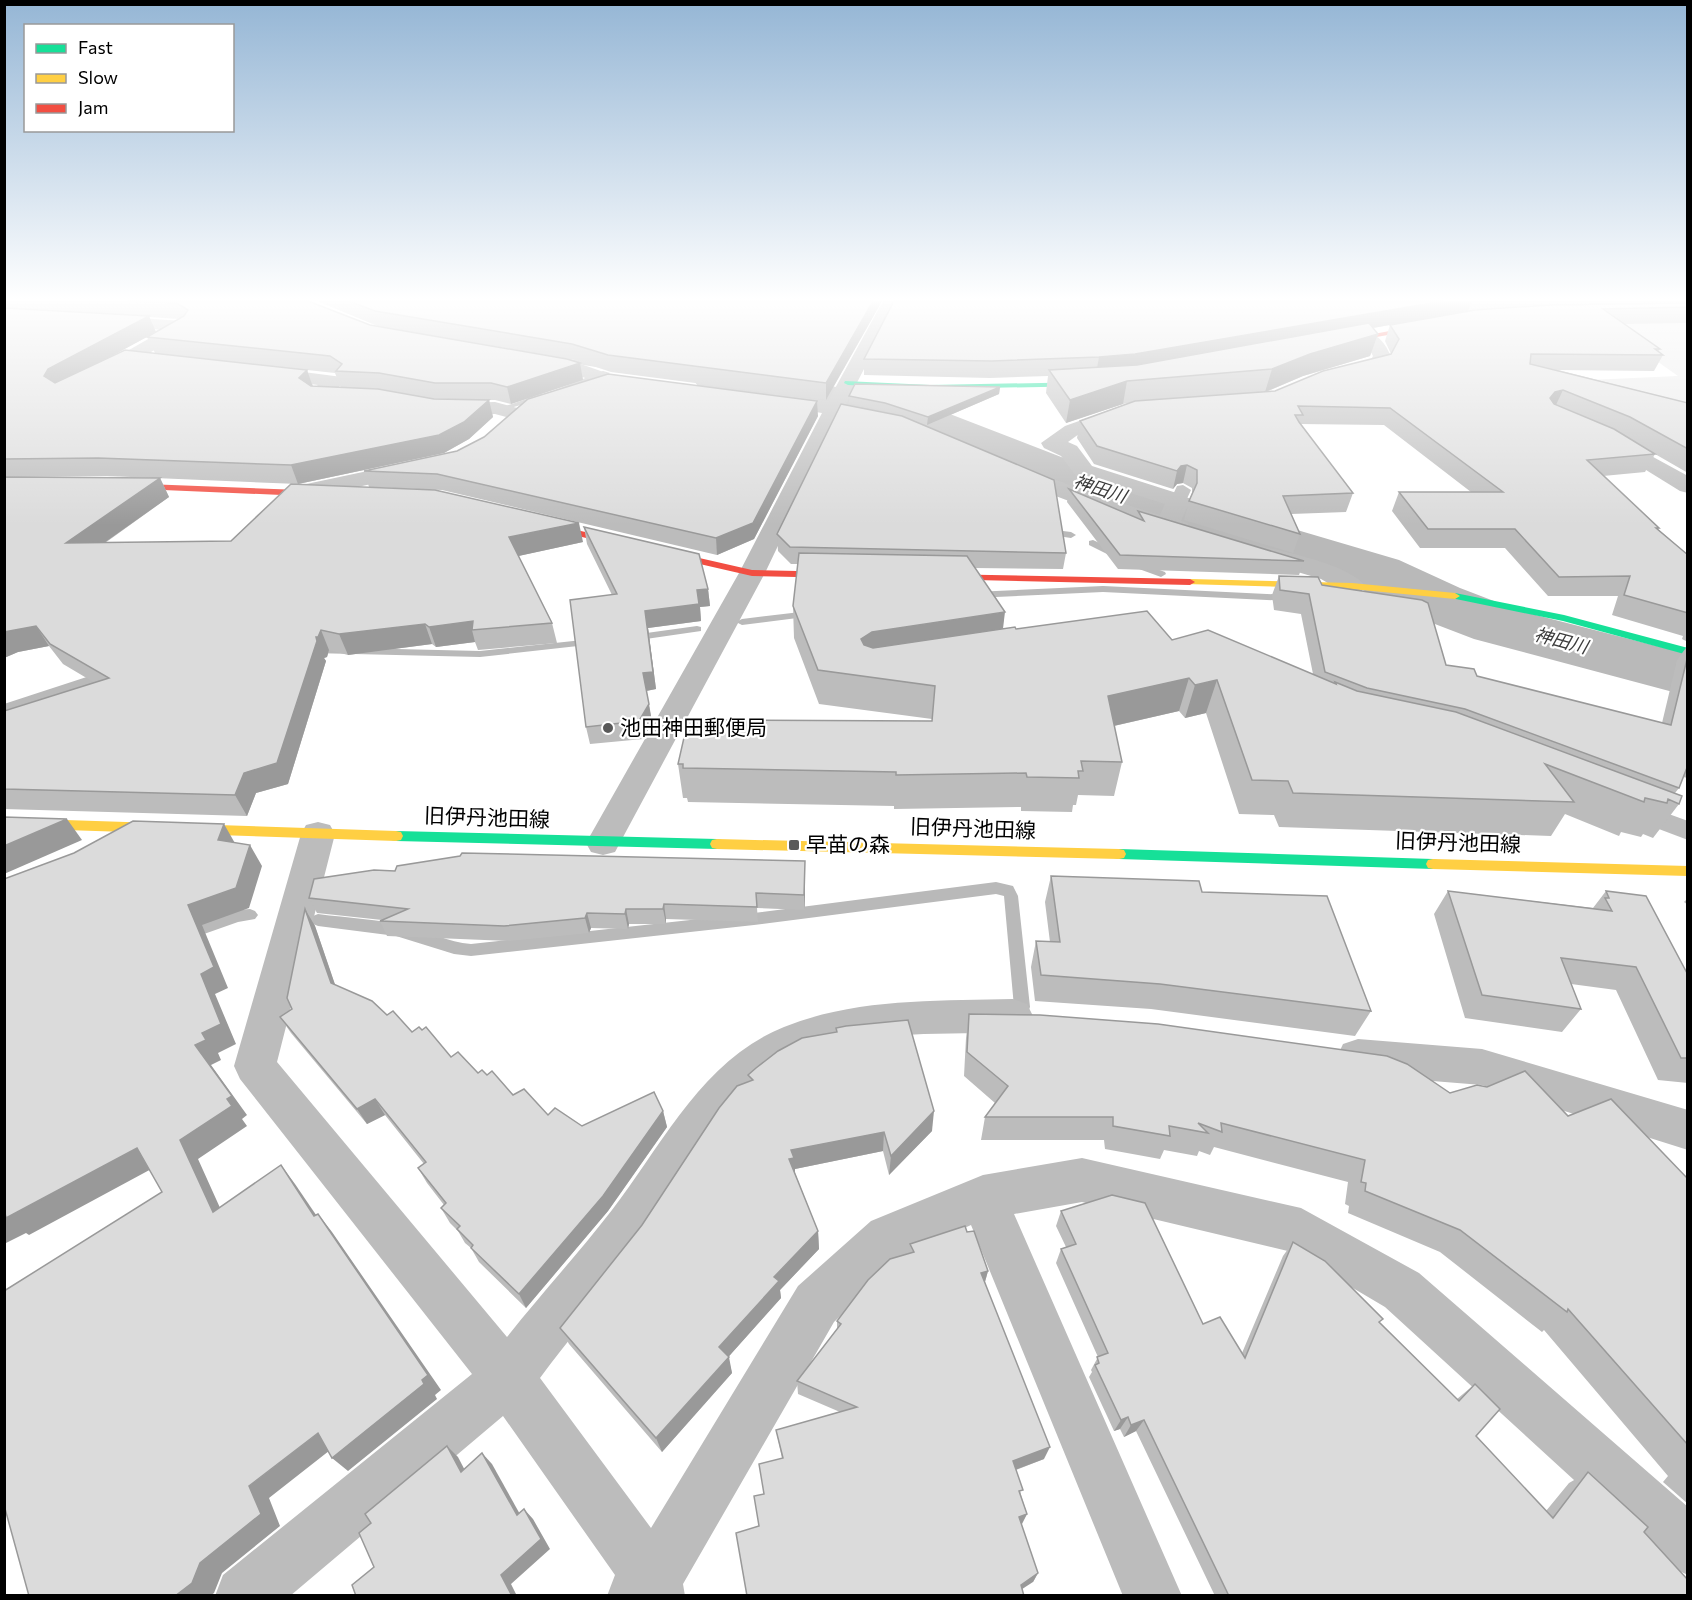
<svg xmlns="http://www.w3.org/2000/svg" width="1692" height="1600" viewBox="0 0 1692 1600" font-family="Commissioner,'Noto Sans JP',sans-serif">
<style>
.green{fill:#e7e7e7}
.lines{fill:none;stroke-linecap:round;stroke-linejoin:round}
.stream{fill:#b9b9b9;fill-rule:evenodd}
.river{fill:#b9b9b9;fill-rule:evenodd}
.lane{fill:#bcbcbc;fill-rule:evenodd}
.street{fill:#bcbcbc;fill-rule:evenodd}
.fast{fill:#16e098;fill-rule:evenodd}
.slow{fill:#ffcf43;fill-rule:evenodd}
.jam{fill:#f24e42;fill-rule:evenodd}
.wall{fill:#bcbcbc;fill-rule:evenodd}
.shaded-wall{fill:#999}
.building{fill:#dbdbdb;stroke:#999;stroke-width:1.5}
.poi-dot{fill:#595959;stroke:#fff;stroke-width:2}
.labels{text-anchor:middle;stroke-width:4.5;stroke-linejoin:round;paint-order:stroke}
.far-water-label{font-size:18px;font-style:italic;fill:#3c3c3c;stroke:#fff}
.poi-label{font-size:21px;fill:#000;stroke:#fff;text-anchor:start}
.street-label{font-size:21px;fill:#000;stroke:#fff}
</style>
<rect width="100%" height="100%" fill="#fff"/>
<polygon class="green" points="1603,323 1687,323 1687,419 1589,380 1678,376"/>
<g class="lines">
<g class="stream">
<polygon points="556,357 602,364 606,366 602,368 559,361 555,359"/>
<polygon points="603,371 610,373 562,392 555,390"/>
<polygon points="541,394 545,396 544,398 507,409 503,407"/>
<polygon points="1047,529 1071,532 1076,535 1071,538 1044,534 1042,532"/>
<polygon points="1093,540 1119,552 1120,554 1115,557 1111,556 1089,545 1089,541"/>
<polygon points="1132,560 1165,572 1166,574 1161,577 1128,565 1127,563"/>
<polygon points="1103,586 1290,595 1295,598 1290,601 1103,592 974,598 969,595 974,592"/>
<polygon points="1411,599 1452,606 1457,609 1452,612 1407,604 1407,600"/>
<polygon points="809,611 813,612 813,616 742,625 736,622 742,619"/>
<polygon points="697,626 701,627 701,631 632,641 626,638 632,635"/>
<polygon points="592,639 596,640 596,644 480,657 312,653 306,650 312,647 480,651"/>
<polygon points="108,670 114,674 112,677 4,712 4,704"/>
<path d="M996,882l17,4 5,10 12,111 -2,5 -6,2 -6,-2 -2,-5 -10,-111 -8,-2 -242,31 -283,31 -17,-2 -58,-18 -78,-10 -5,-2 -3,-4 3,-4 5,-2c30,4 60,5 89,12 22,6 41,16 64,18l283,-31z"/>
<polygon points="250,909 255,911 258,915 255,919 238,922 187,940 182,938 179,934 182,930 237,910"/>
</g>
<polygon class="river" points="718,368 911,399 1100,472 1399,560 1460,588 1520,611 1688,654 1688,696 1474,639 1414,616 1355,586 1062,496 883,422 702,392 695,382 702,372"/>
<g class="lane">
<polygon points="1183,485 1191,490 1184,505 1172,505 1170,501 1177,486"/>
<polygon points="1636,802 1688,821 1688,840 1627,817 1624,811 1627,805"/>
</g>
<g class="street">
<polygon points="883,301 899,301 846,404 889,412 892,416 889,420 882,422 840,416 765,573 615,852 603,855 591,852 586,843 739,573 822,413 773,405 766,403 763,399 766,395 773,393 828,401"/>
<polygon points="108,316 183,321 192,326 148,354 168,357 170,361 168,365 122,362 120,358 122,354 164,330 102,325 99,321"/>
<path d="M1366,332c14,3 19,12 25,24l-6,12 -41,13 -7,-2 -2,-4 2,-4 34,-11 2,-4 -5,-9 -11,-10z"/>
<polygon points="536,356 575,362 615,376 618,380 608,386 571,373 529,366 527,362 529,358"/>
<polygon points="265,367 342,377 345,381 336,390 357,392 360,396 350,402 310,399 307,395 318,385 258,377 256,373"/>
<polygon points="495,402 521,409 524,413 521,417 514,419 495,414 448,415 441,413 438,409 441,405 448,403"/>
<path d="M1121,406l7,2 3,4 -3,4 -49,18 -11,8 9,4 15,20 94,30 4,5 -9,20 6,2 4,5 -4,5c-26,7 -148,-44 -180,-56l-3,-5 3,-5h16l72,28 65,20 5,-11 -89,-28 -15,-20 -17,-8 -3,-5 24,-17z"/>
<polygon points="1611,434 1688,476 1688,493 1680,491 1604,444 1600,440 1604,436"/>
<polygon points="410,462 418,464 421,469 418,474 297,500 289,498 286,493 289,488 297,486"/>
<path d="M1260,546c26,6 90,19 105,40l-4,6 -9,2 -9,-2 -22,-13 -70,-21 -3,-5 3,-5z"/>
<path d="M318,822l12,3 5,9 -58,228 230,275c34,-43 71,-83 105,-127 51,-66 90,-150 172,-183 72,-29 153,-26 229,-28l14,5 6,12 -6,12 -14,5c-59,1 -148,-3 -203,20 -82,35 -116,125 -166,193 -34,45 -71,87 -104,132l111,150 147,-242 73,-65 112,-46 99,-17 219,50 118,65 269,234v68l-20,-9 -283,-259 -93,-55 -210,-50 -68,12 168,382h-59l-152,-371 -66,30 -71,67 -151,262 2,12h-78l8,-21 -112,-159 -213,180h-75l8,-21 249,-201 -232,-295 -6,-13 67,-232 5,-9z"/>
<polygon points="1358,1039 1482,1049 1688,1110 1688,1150 1482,1085 1358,1075 1343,1070 1337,1057 1343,1044"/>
</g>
<g class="fast">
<polygon points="845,381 930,385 1092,382 1096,384 1092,386 930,389 848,385 844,383"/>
<polygon points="1455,593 1564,615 1688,648 1688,655 1563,621 1451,598 1451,594"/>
<polygon points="396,831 717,839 722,840 724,844 722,848 717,849 396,841 391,840 389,836 391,832"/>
<polygon points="1119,849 1433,859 1438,860 1440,864 1438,868 1433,869 1119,859 1114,858 1112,854 1114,850"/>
</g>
<g class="slow">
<polygon points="1190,579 1352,583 1455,593 1460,596 1455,599 1352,589 1186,584 1185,582"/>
<polygon points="4,818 396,831 401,832 403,836 401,840 396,841 4,828"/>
<polygon points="717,839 1119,849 1124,850 1126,854 1124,858 1119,859 717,849 712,848 710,844 712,840"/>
<polygon points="1433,859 1688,866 1688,876 1433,869 1428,868 1426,864 1428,860"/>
</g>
<g class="jam">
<polygon points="1432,323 1435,323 1435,327 1335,344 1331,342"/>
<polygon points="120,483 327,491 332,494 327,497 117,488 115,486"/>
<polygon points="537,521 752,570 843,572 848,575 843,578 752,576 534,526 532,524"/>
<polygon points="936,574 1190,579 1195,582 1190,585 932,579 931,577"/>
</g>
</g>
<g class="wall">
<path d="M4,301h304l62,24 210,38 3,17 -72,24 -16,-4h-15h9l4,17 -24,22 -25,14 -146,31 -191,-8 -85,1 138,1 9,19 -64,46 478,-1 -65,14 34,67 5,20 -79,7 -3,-8 -39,5 -4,-3 -84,11 -19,-5 -2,7 -3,1 2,3 -38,123 -32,9 -9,23 -243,-7v-99h1l90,-27 -32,-19 -14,-18 -31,6 -14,6zM149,317l30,2 -32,18 8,16 -44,3 45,-24zM232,362l103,11 6,15 -28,-2 -6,-16z"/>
<polygon points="317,301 882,301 826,400 611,372 575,360 380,327"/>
<path d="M894,301h794v22l-64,1 36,25 -2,3 5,3 -9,16 -96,-1 130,33v70l-33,-19 -10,18 -42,4 56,52 -1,1 30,26v87l-6,-3 1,-3 -71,-21 6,-19h-70l-43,-48h-85l-28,-37 7,-19h72l-87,-67 -84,-1 53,69 -7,19 -55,2 9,20 -7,19 -109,-33 5,-19 3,-8v-5l-9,-5 -6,1 -4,5 -79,-25 -17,-26 3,-17 48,-18 -5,1 -57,19 -20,-30 2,-17 -58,2 -126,-3v-16zM1468,311l-78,14 -5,16 6,13 -116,37 -9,1 37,-16 67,-20 8,-22 -5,-6z"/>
<polygon points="1000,387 999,394 927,425 906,418 1066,553 1063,569 974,568 1003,628 1172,640 1313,674 1301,614 1274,610 1272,595 1279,576 1322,585 1446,665 1477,676 1662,723 1677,660 1688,645 1688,778 1683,777 1679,788 1675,793 1679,804 1653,838 1643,834 1641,837 1621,832 1619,836 1565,814 1551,836 1279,827 1274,815 1239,814 1206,713 1185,718 1179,711 1114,726 1122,762 1114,796 1078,795 1076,805 1073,805 1072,812 1021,811 1021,807 894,809 894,806 688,802 687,798 683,798 678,764 932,721 932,719 819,704 794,638 793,606 798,564 791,564 778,551 777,534 899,416 885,411 849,403 849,396"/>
<polygon points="818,416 754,539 717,555 442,490 369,487 364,471"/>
<polygon points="1069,489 1137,517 1138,511 1304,561 1299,575 1118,569 1067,502"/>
<polygon points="584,527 708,589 710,606 700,607 701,621 648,628 656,689 646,691 652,722 643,739 590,744 586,727 612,595 587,544"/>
<polygon points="395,871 805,876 805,910 757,908 758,922 666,919 666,924 629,924 628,929 591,928 589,933 509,941 387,936 380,921 382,920 317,913 309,898"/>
<polygon points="1051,876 1202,892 1371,1011 1355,1036 1151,1009 1035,1001 1031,967 1036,941 1050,942 1045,902"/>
<polygon points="1448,891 1593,908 1606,891 1688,975 1688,1083 1658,1080 1616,990 1571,984 1581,1009 1562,1032 1465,1018 1434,914"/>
<polygon points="1688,898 1688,905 1684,902"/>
<polygon points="305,909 315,926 335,985 387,1015 451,1057 548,1115 582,1126 663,1111 667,1127 608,1211 526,1308 479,1262 471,1248 465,1243 458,1231 450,1223 441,1208 444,1205 427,1183 418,1168 424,1164 385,1115 367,1124 291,1033 280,1017 292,1009"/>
<polygon points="969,1014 1450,1093 1568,1116 1688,1179 1688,1504 1663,1482 1668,1476 1544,1330 1542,1332 1440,1252 1348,1213 1349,1206 1345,1204 1348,1182 1214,1147 1210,1155 1199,1151 1197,1156 1164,1150 1160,1159 1105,1149 1104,1140 981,1140 985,1117 995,1103 964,1076 966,1038"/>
<polygon points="836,1028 932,1131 889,1175 883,1151 795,1169 795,1173 818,1231 819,1249 780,1290 781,1298 728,1357 732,1373 662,1452 569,1344 560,1328 642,1225 749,1082 748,1075 836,1032"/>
<polygon points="1061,1211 1203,1324 1242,1353 1283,1256 1293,1242 1379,1323 1457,1399 1475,1384 1476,1436 1546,1511 1569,1483 1588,1472 1644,1532 1688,1596 1215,1596 1136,1431 1124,1437 1120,1429 1114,1431 1089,1377 1092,1372 1091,1370 1098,1357 1056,1263 1061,1249 1066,1247 1056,1226"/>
<polygon points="967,1232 988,1271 985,1282 1044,1459 1016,1470 1021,1495 1027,1514 1021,1524 1038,1573 1033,1582 759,1526 764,1494 782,1458 776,1430 840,1412 798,1394 797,1381 837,1329 837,1321 909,1253 910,1244"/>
</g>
<g class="shaded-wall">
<polygon points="873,301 882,301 826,400 826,383"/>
<polygon points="1443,301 1472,301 1468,311 1132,371 1096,374 1099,357"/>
<polygon points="149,316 156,332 57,386 44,376 48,369"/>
<polygon points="1378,334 1370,356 1303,376 1265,392 1272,369 1310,354"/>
<polygon points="580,363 583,380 511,404 507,387"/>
<polygon points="307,370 313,387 305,395 299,378"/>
<polygon points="1127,381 1123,404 1066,423 1070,400"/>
<polygon points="1000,387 999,394 927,425 928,417"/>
<polygon points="1563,390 1555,407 1550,398 1555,392"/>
<polygon points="489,400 493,417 469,439 444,453 298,484 291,465"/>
<polygon points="817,401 818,416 754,539 717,555 716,538"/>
<polygon points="1187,465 1183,483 1177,484 1173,489 1177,471 1181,466"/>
<polygon points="160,478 169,497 77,562 66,543"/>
<polygon points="579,523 583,542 514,557 509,537"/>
<polygon points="708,589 710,606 700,607 701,621 648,628 656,689 646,691 643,673 645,611 697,590"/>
<polygon points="1005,612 1001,645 871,665 861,639 872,632"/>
<polygon points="473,621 472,630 475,642 436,647 429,627"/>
<polygon points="425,624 432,644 348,655 339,634"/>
<polygon points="36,626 49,646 18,652 4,658 4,632"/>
<polygon points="321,630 329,650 327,657 324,658 326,661 288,784 256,793 247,816 235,795 244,773 316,637"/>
<polygon points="1189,678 1179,711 1100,729 1108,696"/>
<polygon points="1217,680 1206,713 1185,718 1195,685"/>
<polygon points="649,704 652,722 643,739 639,721"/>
<polygon points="67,819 82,840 4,874 4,846"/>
<polygon points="224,824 236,845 218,840"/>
<polygon points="250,845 262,866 249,908 202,925 228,988 215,994 236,1044 218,1053 221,1060 211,1065 247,1115 242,1119 247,1126 198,1159 230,1230 213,1212 180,1140 227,1099 195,1045 202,1033 201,974 188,905"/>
<polygon points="805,861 805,910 804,895"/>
<polygon points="664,904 666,919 666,924 663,909"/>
<polygon points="305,909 315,926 340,999 331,983"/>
<polygon points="626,909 629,924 628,929 625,914"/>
<polygon points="587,913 591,928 589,933 585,918"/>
<polygon points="375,1099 385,1115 367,1124 357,1109"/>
<polygon points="663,1111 667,1127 608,1211 526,1308 519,1294"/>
<polygon points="934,1111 932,1131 889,1175 891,1156"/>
<polygon points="884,1132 883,1151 795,1169 795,1176 789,1159 791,1150"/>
<polygon points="137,1148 155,1167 29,1235 26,1233 4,1244 4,1214"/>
<polygon points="281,1165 295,1184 329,1234 314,1216"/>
<polygon points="318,1214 332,1232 441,1390 435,1395 437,1399 348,1471 332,1458"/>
<polygon points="818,1231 819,1249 780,1290 781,1298 723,1363 719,1347 774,1277"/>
<polygon points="988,1271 984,1285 981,1273"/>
<polygon points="729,1357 732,1373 662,1452 656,1438"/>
<polygon points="1128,1417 1120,1429 1114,1431 1121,1420"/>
<polygon points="1144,1420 1136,1431 1124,1437 1131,1425"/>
<polygon points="318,1433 334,1447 269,1498 280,1526 222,1573 214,1593 210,1596 175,1596 200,1563 249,1486"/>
<polygon points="447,1446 458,1457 471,1482 461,1472"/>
<polygon points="1050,1447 1044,1459 1009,1472 1013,1461"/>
<polygon points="482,1453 492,1464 526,1525 517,1515"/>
<polygon points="524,1509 533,1519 550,1549 511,1584 517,1596 512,1596 501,1575"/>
<polygon points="1027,1514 1022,1524 1014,1527 1019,1517"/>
<polygon points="1038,1573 1033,1582 1016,1593 1021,1585"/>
</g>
<g class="building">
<polygon points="127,301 308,301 370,325 567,359 580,363 507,387 491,383 435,383 379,373 336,371 342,364 330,356 147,337 184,316 188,310 177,303"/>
<polygon points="349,301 873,301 826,383 608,355 572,344 375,311"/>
<polygon points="894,301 1443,301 1135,354 1099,357 992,361 864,359"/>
<polygon points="1688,303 1688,307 1603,309 1660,349 1655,349 1663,355 1531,354 1530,364 1688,403 1688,449 1630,417 1563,390 1555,392 1550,398 1554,404 1614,429 1655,454 1587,460 1659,528 1656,528 1688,555 1688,613 1624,595 1630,576 1559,577 1515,529 1428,529 1399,492 1503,492 1390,408 1298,406 1303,415 1295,415 1299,422 1353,493 1283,496 1300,534 1189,501 1197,483 1197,470 1187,465 1181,466 1177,471 1097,446 1080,421 1135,401 1275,391 1323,371 1391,354 1399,339 1390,325 1475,310 1550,305"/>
<polygon points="4,308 149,316 48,369 44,376 55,383 125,350 307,370 299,378 311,386 378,389 434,399 489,400 464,422 439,435 291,465 98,458 4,459"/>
<polygon points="1369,323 1378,334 1310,354 1272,369 1127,381 1070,400 1049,370 1137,365"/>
<polygon points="608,374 817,401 753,523 716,538 437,474 364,471 457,451 484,437 528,399"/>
<polygon points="855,384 1000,387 928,417 885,403 849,396"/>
<polygon points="841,404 902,416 1054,480 1066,553 790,547 777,534"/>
<polygon points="4,477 160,478 66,543 231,541 291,484 435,490 579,523 509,537 552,623 472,630 473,621 429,627 425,624 339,634 321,630 318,637 316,637 317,641 277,763 244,773 235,795 4,789 4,711 109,678 50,644 36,626 4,632"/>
<polygon points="1069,489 1144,521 1138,511 1304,561 1120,555"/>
<polygon points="584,527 699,554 708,589 697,590 699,604 645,611 653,672 643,673 649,704 639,721 586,727 570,600 617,594"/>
<polygon points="799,553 967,556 1005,612 872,632 861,639 864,645 873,648 1015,627 1016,629 1147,611 1172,640 1208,630 1336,684 1335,682 1357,691 1456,712 1682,796 1679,804 1668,799 1667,803 1645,798 1644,802 1545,764 1574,802 1293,793 1288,781 1252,780 1217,680 1195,685 1189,678 1108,696 1122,762 1081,761 1083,771 1078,771 1079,778 1027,777 1026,773 896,775 896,772 683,768 683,764 678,764 688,720 932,721 935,686 818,670 793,606"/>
<polygon points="1279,576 1318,577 1322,585 1422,600 1428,603 1446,665 1474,669 1477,676 1671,725 1688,655 1688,765 1679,788 1465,709 1367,688 1325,672 1309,594 1280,590"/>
<polygon points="4,817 67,819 4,846"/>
<polygon points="133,821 224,824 218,840 250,845 236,888 188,905 214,967 201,974 221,1024 202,1033 206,1040 195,1045 232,1096 227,1099 232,1106 180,1140 213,1212 281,1165 314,1216 318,1214 428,1375 422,1380 424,1384 332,1458 318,1433 249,1486 261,1514 200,1563 192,1583 175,1596 29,1596 4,1505 4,1291 162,1192 137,1148 6,1218 5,1213 4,1214 4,879 74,853"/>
<polygon points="462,853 805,861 804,895 756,893 757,907 664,904 663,909 626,909 625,914 587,913 585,918 504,926 380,921 408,909 309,898 314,879 374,870 395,871 397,866 460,856"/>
<polygon points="1051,876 1199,881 1202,892 1327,896 1371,1011 1160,984 1041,975 1036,941 1060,942"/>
<polygon points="1448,891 1612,911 1605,898 1609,898 1606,891 1646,896 1688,975 1688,1058 1681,1058 1636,967 1561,958 1581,1009 1482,995"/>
<polygon points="305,909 331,983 372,1001 387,1015 393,1011 412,1032 419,1027 422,1030 426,1027 451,1057 458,1052 478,1073 482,1070 487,1075 492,1071 513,1095 524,1089 548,1115 555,1108 582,1126 654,1092 663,1111 603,1196 519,1294 471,1248 473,1245 457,1229 460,1226 441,1208 446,1203 418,1168 426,1162 375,1099 357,1109 280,1017 292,1009 287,998"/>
<polygon points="969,1014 1040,1015 1158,1024 1387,1056 1407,1064 1450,1093 1477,1085 1487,1087 1525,1071 1568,1116 1611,1099 1688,1179 1688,1445 1568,1309 1567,1312 1460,1230 1365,1191 1366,1183 1361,1182 1365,1160 1221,1123 1222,1132 1198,1123 1208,1133 1169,1126 1170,1136 1113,1126 1113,1117 985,1117 1008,1086 967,1052"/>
<polygon points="908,1020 934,1111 891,1156 884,1132 791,1150 794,1158 789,1159 818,1231 774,1277 779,1281 719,1347 729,1357 656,1438 560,1328 642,1225 719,1108 737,1086 753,1080 748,1075 756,1068 778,1051 802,1038 837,1032 836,1028 846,1026"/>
<polygon points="1112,1195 1145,1203 1203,1324 1220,1317 1245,1358 1293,1242 1325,1261 1383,1319 1379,1322 1459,1401 1475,1384 1500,1409 1476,1436 1553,1518 1588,1472 1648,1527 1644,1532 1688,1580 1688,1596 1229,1596 1144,1420 1131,1425 1128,1417 1121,1420 1095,1365 1099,1363 1097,1357 1108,1353 1061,1249 1076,1244 1061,1211"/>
<polygon points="965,1226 967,1232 974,1231 988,1271 981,1273 1050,1447 1013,1461 1023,1490 1019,1491 1027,1514 1019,1517 1038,1573 1021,1585 1024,1596 747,1596 736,1533 759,1526 754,1496 764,1494 759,1464 783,1458 776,1430 857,1407 797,1381 841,1324 837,1321 868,1280 890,1259 914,1252 910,1244"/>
<polygon points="447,1446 461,1472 482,1453 517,1515 524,1509 541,1539 501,1575 512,1596 356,1596 352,1585 374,1567 359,1533 371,1523 365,1514"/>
</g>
<linearGradient id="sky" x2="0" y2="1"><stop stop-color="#95b6d5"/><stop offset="0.57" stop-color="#fff"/><stop offset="1" stop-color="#fff" stop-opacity="0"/></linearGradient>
<rect width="1692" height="525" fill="url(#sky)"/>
<g class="poi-dot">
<circle cx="608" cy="728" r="6"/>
<rect x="788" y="839" width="12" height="12" rx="3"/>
</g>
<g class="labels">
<g class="far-water-label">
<text transform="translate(1100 489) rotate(18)" y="6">神田川</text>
<text transform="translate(1561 641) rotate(15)" y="6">神田川</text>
</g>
<g class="poi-label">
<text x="620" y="735">池田神田郵便局</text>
<text x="806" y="852">早苗の森</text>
</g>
<g class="street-label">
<text transform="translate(487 818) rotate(2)" y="7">旧伊丹池田線</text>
<text transform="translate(973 829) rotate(2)" y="7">旧伊丹池田線</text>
<text transform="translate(1458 843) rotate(2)" y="7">旧伊丹池田線</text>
</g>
</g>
<rect width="1692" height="1600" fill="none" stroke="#000000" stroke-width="12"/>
<rect x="24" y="24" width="210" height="108" fill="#ffffff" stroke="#999999" stroke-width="1.5"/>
<rect x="36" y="44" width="30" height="9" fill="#16e098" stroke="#999999" stroke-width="1.5"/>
<text x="78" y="54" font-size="18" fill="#000000">Fast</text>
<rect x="36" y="74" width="30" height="9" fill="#ffcf43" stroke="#999999" stroke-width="1.5"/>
<text x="78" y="84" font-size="18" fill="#000000">Slow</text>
<rect x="36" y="104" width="30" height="9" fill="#f24e42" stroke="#999999" stroke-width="1.5"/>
<text x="78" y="114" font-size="18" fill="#000000">Jam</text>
</svg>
